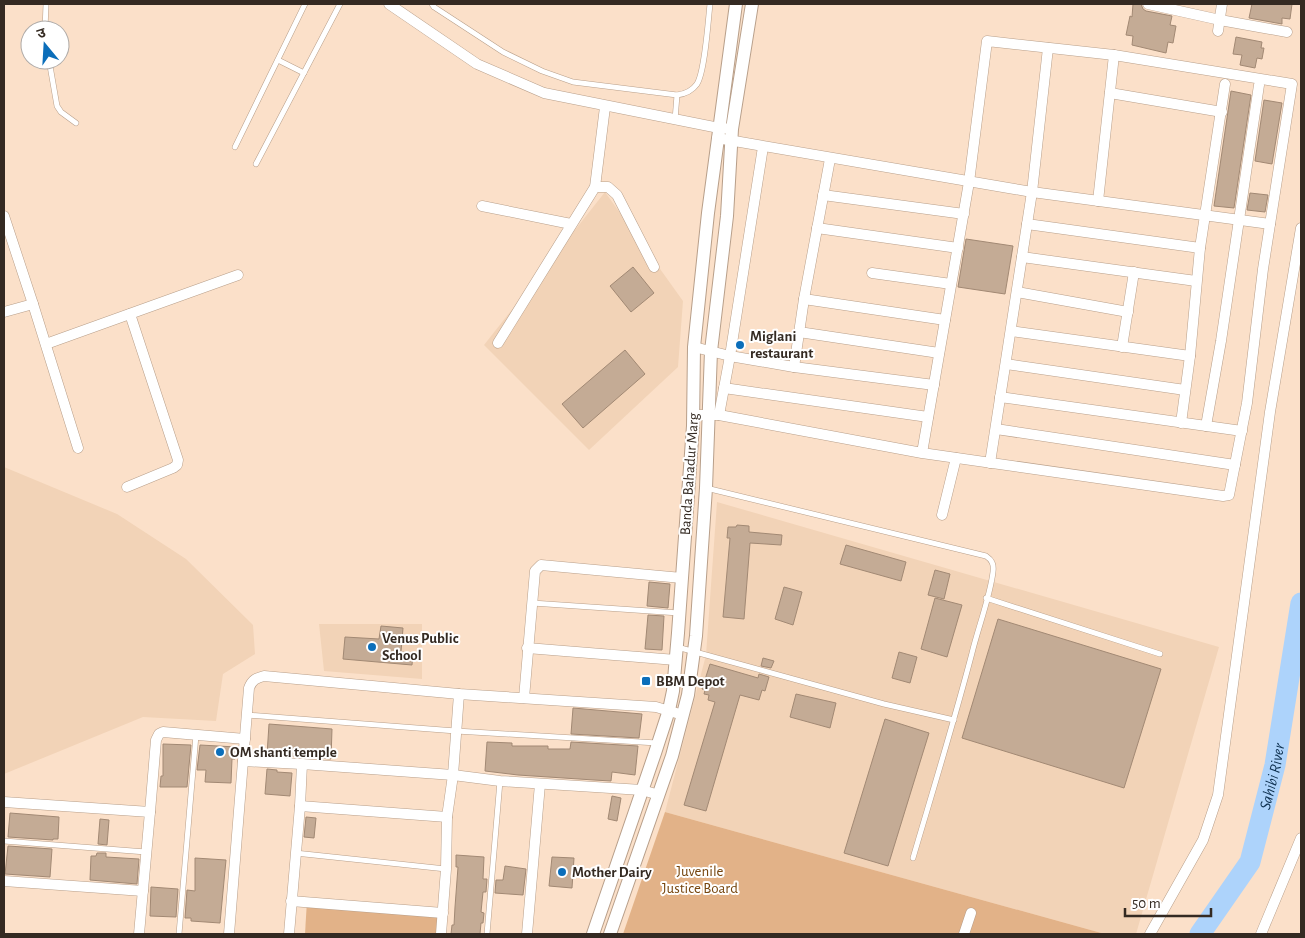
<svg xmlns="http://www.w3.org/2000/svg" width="1305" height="938" viewBox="0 0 1305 938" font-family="'Alegreya Sans','Noto Sans Devanagari',sans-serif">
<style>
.built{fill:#f2d3b7}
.green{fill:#e2b288}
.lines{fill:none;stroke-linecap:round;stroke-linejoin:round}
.river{stroke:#add3fb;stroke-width:21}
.building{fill:#c4ab95;stroke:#a28974}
.service-casing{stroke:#b89f8a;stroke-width:6}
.minor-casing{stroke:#b89f8a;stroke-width:11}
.tertiary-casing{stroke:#b89f8a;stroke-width:14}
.service{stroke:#fff;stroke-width:5}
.minor{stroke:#fff;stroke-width:10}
.tertiary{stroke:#fff;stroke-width:12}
.poi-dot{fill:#0b6eba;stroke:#fff;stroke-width:2}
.labels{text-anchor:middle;stroke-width:4;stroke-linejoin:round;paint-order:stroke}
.poi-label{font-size:15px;font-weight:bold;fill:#342a22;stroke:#fff;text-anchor:start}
.street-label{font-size:15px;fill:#342a22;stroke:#fff}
.park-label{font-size:15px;fill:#76460f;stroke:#fff}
.water-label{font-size:16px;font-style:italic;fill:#0c2f4e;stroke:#fff}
</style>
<rect width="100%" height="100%" fill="#fbe0c9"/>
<g class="built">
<polygon points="605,192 683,301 678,367 589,450 484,345"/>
<polygon points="4,467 117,514 186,559 253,625 255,654 223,674 216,721 143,717 4,774"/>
<polygon points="717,502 1219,647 1136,934 1105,934 665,812 706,655"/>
<polygon points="319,624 422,624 422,679 324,671"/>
</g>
<g class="green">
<polygon points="665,812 1105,934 623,934"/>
<polygon points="307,900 443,913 441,934 305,934"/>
</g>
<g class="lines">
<path class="river" id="s1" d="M1200,934l50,-72 25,-97 26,-162"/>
</g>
<g class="building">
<polygon points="1133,4 1141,4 1143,9 1146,11 1172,16 1170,25 1176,26 1173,43 1168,42 1166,53 1132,45 1133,36 1126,35 1130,16 1132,17"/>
<polygon points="1252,4 1292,4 1290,19 1282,18 1282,24 1249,18"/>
<polygon points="1236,37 1262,42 1261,48 1264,48 1262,59 1257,58 1255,68 1240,65 1242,55 1233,54"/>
<polygon points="1231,91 1251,95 1234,208 1214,206"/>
<polygon points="1264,100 1282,103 1272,164 1255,161"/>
<polygon points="1250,193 1268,195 1265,212 1247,210"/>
<polygon points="966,239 1013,246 1005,294 958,287"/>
<polygon points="633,267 654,293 631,312 610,286"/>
<polygon points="625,350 645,374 583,428 562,404"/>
<polygon points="737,525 749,526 749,532 782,535 781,545 750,543 744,619 723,617 730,538 727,538 728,527 736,527"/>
<polygon points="846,545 906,562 901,581 840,564"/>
<polygon points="935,570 950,574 944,599 928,595"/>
<polygon points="649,582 670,584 668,608 647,606"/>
<polygon points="784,587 802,592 793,625 775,619"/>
<polygon points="935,598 962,605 947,657 921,649"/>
<polygon points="648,615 664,616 662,650 645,649"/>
<polygon points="998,619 1161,669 1124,788 962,738"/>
<polygon points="381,626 403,628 401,652 413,653 412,665 343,659 345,637 379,639"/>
<polygon points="899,652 917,657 910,683 892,678"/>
<polygon points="763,658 774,661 771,668 761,666"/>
<polygon points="710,664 758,678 759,674 769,677 765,691 762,690 759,700 740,695 706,811 684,805 715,702 708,700 709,695 704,694 705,690 702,689"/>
<polygon points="796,694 836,703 830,728 790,717"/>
<polygon points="573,708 642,714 639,738 571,734"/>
<polygon points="885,719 929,733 888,866 844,853"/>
<polygon points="269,724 332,729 331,759 278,755 267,755"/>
<polygon points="487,742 512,743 512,746 548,746 548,749 570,749 571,742 638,746 635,775 612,772 611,781 594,780 518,775 485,771"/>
<polygon points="163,744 191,745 187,787 160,787 161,776 163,776"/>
<polygon points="200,745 236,747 235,759 232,759 231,783 205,782 206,770 197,770"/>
<polygon points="267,769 277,770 277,772 292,773 290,796 265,794"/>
<polygon points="612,796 621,798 617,821 608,819"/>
<polygon points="10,813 59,817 58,839 53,839 53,840 8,837"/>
<polygon points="306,817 316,818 314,838 304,837"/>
<polygon points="100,819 109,820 107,845 98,844"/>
<polygon points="8,846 52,849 50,877 5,874"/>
<polygon points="97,853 106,853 106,857 139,859 137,884 90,880 91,856 96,856"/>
<polygon points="456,855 484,857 483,879 487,879 486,892 483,892 481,912 484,913 483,923 481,923 480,934 451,934 452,925 454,925 455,907 458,867 456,867"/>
<polygon points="552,857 574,858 572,888 549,886"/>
<polygon points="195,858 226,860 220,923 191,921 191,918 185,918 187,890 195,891"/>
<polygon points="505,866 526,869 523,895 495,893 496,880 503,880"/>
<polygon points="151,887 178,889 176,917 150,916"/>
</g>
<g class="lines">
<g class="service-casing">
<g id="service">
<polyline points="432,4 434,7 503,52 542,71 573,82 677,95 675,120"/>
<polyline points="45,30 46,4"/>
<polyline points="49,60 57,106 61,112 76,123"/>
<polyline points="278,60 304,73"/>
<path d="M677,95c8,-1 15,-4 20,-11 8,-13 11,-62 13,-80"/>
<polyline points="235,147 305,4"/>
<polyline points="256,164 340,4"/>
<path d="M706,488l280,68c6,4 8,8 7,16 -3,25 -15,56 -21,81 -18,69 -39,137 -59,205"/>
<polyline points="986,598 1160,654"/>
<polyline points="532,603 679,613"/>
<polyline points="677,647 884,704 954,720"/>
<polyline points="247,715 456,731 657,743"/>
<polyline points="4,841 146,852"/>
<polyline points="295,853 446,869"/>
<polyline points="179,934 196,735"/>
<polyline points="487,934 500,781"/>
</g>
</g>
<g class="minor-casing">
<g id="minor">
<polyline points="389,4 477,64 544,93 719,128 732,129"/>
<polyline points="1148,4 1220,20 1287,32"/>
<polyline points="1218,31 1222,4"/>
<polyline points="1110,93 1222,112"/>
<polyline points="717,138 1032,192 1270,224"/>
<polyline points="595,187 608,187 617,195 654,267"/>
<polyline points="823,195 964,214"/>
<polyline points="1098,201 1114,55"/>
<polyline points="482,206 571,224"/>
<polyline points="4,216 33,304 78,448"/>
<polyline points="1027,224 1200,248"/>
<polyline points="817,228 958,248"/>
<polyline points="1022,257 1196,281"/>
<polyline points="872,273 951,284"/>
<polyline points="1017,292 1128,312"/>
<polyline points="804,299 945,320"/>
<polyline points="4,312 33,304"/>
<polyline points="1011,331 1190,356"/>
<polyline points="799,332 939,353"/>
<polyline points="498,343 595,187 605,107"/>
<polyline points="46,344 238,275"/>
<polyline points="694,347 730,356 794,367 934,385"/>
<polyline points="1122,347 1134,272"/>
<polyline points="1006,364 1185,390"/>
<polyline points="794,367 804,299 830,159"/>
<polyline points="724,388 928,417"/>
<polyline points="1000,397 1242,431"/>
<polyline points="693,415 719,415 922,453 1223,496 1229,495 1247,403 1263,269 1292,84 1114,55 987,41 969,182 922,453"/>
<polyline points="719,415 730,356 763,147"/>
<polyline points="1181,423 1190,356 1200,248 1225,84"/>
<polyline points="1206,426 1221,341 1259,85"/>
<polyline points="996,429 1235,465"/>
<polyline points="990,463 1032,192 1048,48"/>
<polyline points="127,487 173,468 177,465 178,460 130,314"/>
<polyline points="942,515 956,458"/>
<polyline points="527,648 676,660"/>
<polyline points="524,698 535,571 541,565 682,578"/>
<path d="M302,764l-59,-3 6,-73c3,-8 7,-10 15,-12l195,18 197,13 27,8"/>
<polyline points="4,802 150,812 139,934"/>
<polyline points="300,806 447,817"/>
<polyline points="150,812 156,740 159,734 163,732 245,739"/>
<polyline points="4,881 143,891"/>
<polyline points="291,901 443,913"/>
<polyline points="229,934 243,761"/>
<polyline points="289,934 300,806 302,764 453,775 500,781 642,790 659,795"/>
<polyline points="441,934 446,869 447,817 453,775 459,694"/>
<polyline points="527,934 540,784"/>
<polyline points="964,934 971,913"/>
<polyline points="1150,934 1203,840 1218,795 1270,412 1301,228"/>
<polyline points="1261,934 1301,838"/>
</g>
</g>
<g class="tertiary-casing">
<g id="tertiary">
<polyline points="593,934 655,753 669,710 673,691 678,633 693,426 694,347 708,213 736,4"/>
<polyline points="610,934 672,756 688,695 696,636 706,488 711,351 727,216 732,129 752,4"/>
</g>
</g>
<use href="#service" class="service"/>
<use href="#minor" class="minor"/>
<use href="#tertiary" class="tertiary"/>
</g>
<g class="poi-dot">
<circle cx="740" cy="345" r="5"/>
<circle cx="372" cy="647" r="5"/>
<rect x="641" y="676" width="10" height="10" rx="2.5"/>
<circle cx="220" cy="752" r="5"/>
<circle cx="562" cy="872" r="5"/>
</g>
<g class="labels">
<g class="poi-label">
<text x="750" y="341">Miglani<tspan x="750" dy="17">restaurant</tspan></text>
<text x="382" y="643">Venus Public<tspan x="382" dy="17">School</tspan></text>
<text x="656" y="686">BBM Depot</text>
<text x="230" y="757">OM shanti temple</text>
<text x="572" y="877">Mother Dairy</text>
</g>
<g class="street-label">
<text transform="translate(689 474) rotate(-86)" y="5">Banda Bahadur Marg</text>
</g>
<g class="park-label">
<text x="700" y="876">Juvenile<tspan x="700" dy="17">Justice Board</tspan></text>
</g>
<g class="water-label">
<text dy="6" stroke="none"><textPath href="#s1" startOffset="176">Sahibi River</textPath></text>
</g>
</g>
<rect width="1305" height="938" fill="none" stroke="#342a22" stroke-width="10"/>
<g transform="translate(45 45) rotate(342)"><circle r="24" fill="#ffffff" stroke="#aeaaa7"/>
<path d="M0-4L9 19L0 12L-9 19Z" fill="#0b6eba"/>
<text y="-8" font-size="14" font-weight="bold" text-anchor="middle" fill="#342a22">उ</text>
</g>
<path d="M1125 908v8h86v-8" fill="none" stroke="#342a22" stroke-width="2.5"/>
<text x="1132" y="908" font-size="15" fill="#342a22" stroke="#ffffff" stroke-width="4" paint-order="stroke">50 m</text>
</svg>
